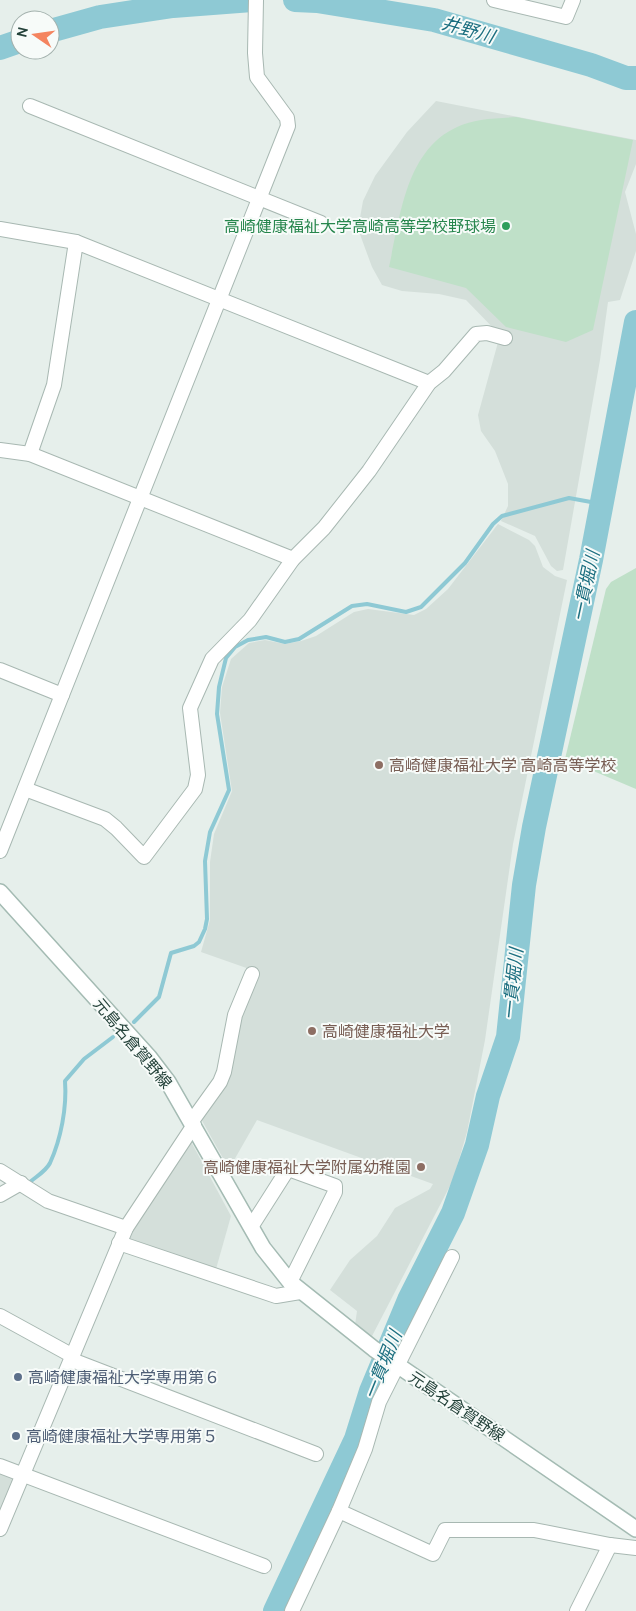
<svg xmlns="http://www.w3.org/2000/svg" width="636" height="1611" viewBox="0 0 636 1611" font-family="Cabin,'Noto Sans JP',sans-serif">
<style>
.built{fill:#d4dfda}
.green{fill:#bfe0c8}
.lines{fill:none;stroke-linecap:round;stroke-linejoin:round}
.stream{stroke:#8ec9d4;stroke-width:4}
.river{stroke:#8ec9d4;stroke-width:24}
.street-casing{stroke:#a8b8b2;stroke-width:16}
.secondary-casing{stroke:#a4bbb3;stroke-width:18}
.street{stroke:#fff;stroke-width:14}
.secondary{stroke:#fff;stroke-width:15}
.leisure-dot{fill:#2e9e5b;stroke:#f7fbf9;stroke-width:2}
.education-dot{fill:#8d6e63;stroke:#f7fbf9;stroke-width:2}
.service-dot{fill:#5c6f8a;stroke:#f7fbf9;stroke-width:2}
.labels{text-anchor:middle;stroke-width:4;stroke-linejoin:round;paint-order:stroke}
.leisure-label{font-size:16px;fill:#27864d;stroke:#f7fbf9;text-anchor:end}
.education-label{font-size:16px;fill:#785e54;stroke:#f7fbf9;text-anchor:start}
.street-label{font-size:16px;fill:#24423a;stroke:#f7fbf9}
.service-label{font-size:16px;fill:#4e5e75;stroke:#f7fbf9;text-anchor:start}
.water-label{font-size:18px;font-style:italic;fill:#1c6f80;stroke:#f7fbf9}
</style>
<rect width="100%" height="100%" fill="#e6efeb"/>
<g class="built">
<polygon points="436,101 636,140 636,164 625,192 636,234 636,251 620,300 608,302 600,360 563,570 557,571 551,566 535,536 501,521 508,506 508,484 495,451 481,431 478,415 500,335 466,300 439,294 402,291 382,285 372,267 358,229 363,201 375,176 407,132"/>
<polygon points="498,524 529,540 535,546 543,567 555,576 567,580 513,844 485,1040 467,1132 453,1180 371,1338 355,1325 357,1311 330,1290 350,1260 377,1236 395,1208 430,1189 433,1184 257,1120 229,1169 200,1117 232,1039 255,971 201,952 210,920 210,862 214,834 232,791 220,713 222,687 231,659 249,643 265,640 285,644 301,641 316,636 354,612 368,609 414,615 426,609 448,589"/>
<polygon points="189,1138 231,1216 216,1269 125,1237"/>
<polygon points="0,1471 14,1477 0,1511"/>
</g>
<g class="green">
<path d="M516,117l117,23 -40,190 -27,12 -60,-15 -40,-39 -77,-21c13,-58 18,-135 92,-147 11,-2 23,-2 35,-3z"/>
<polygon points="636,568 636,789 565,759 606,589 611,582"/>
</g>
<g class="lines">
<g class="stream">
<polyline points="134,1022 159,997 171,953 194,946 199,942 205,929 207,919 205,861 210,832 229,790 217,714 219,687 226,658 235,647 248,640 266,637 285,642 299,639 352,606 367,604 406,612 421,607 465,563 493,524 502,516 569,498 602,504"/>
<path d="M30,1182c7,-6 16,-11 20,-19 11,-24 17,-56 15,-82l19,-22 29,-22"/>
</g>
<g class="river">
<polyline points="295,0 317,1 434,20 591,65 626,78 636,78"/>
<polyline points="50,31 100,17 173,6 252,0"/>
<polyline points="0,48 20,41"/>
<polyline points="275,1611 356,1439 371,1391 409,1300 453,1213 477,1145 488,1096 508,1037 524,885 534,827 591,560 636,322"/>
</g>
<g class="street-casing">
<g id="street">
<polyline points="494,0 566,17 573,0"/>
<polyline points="30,106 321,223"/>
<polyline points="0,229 76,242"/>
<polyline points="0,450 30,454 293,559"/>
<polyline points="30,454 54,385 76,242 429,383"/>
<polyline points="0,670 62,695"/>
<polyline points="25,789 105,819 116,828 144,857 195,789 198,775 190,708 212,659 250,620 293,559 324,528 369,471 429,383 444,371 476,334 487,333 505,338"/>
<polyline points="0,851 288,126 287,118 257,77 255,53 256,0"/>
<polyline points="192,1121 220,1082 224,1072 235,1015 252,974"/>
<polyline points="0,1171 48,1201 126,1228"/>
<polyline points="0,1195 21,1183"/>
<polyline points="251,1227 286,1172 291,1170 335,1186 335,1192 290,1282"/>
<polyline points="119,1243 276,1296 300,1292"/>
<polyline points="0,1316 73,1356"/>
<polyline points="72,1360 316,1454"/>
<polyline points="0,1466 264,1566"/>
<polyline points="339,1511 433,1554 445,1530 534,1530 610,1545 636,1548"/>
<polyline points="0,1529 126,1228 194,1125"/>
<polyline points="292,1611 339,1511 365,1449 379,1402 452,1257"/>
<polyline points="577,1611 610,1545"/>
</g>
</g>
<g class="secondary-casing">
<polyline id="secondary" points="0,892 149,1057 168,1082 263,1248 290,1282 374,1349 636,1529"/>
</g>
<use href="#street" class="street"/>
<use href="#secondary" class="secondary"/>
</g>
<circle class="leisure-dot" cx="506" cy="226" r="5"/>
<g class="education-dot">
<circle cx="379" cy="765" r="5"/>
<circle cx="312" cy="1031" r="5"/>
<circle cx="421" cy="1167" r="5"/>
</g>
<g class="service-dot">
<circle cx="18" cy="1377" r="5"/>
<circle cx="16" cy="1436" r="5"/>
</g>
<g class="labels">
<g class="leisure-label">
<text x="496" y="232">高崎健康福祉大学高崎高等学校野球場</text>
</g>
<g class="education-label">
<text x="389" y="771">高崎健康福祉大学 高崎高等学校</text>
<text x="322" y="1037">高崎健康福祉大学</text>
<text x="411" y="1173" text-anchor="end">高崎健康福祉大学附属幼稚園</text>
</g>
<g class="street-label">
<text transform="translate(133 1043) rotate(50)" y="6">元島名倉賀野線</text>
<text transform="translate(457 1406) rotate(34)" y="6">元島名倉賀野線</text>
</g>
<g class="service-label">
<text x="28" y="1383">高崎健康福祉大学専用第６</text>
<text x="26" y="1442">高崎健康福祉大学専用第５</text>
</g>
<g class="water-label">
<text transform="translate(468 30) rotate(16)" y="6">井野川</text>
<text transform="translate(586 586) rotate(-78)" y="6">一貫堀川</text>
<text transform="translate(513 984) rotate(-84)" y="6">一貫堀川</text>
<text transform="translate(383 1365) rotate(-68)" y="6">一貫堀川</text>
</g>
</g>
<g transform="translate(35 35) rotate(283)"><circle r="24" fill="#f7fbf9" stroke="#a3b1ad"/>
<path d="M0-4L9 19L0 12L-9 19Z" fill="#f4845f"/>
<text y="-8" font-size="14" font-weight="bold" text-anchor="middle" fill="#24423a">N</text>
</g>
</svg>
